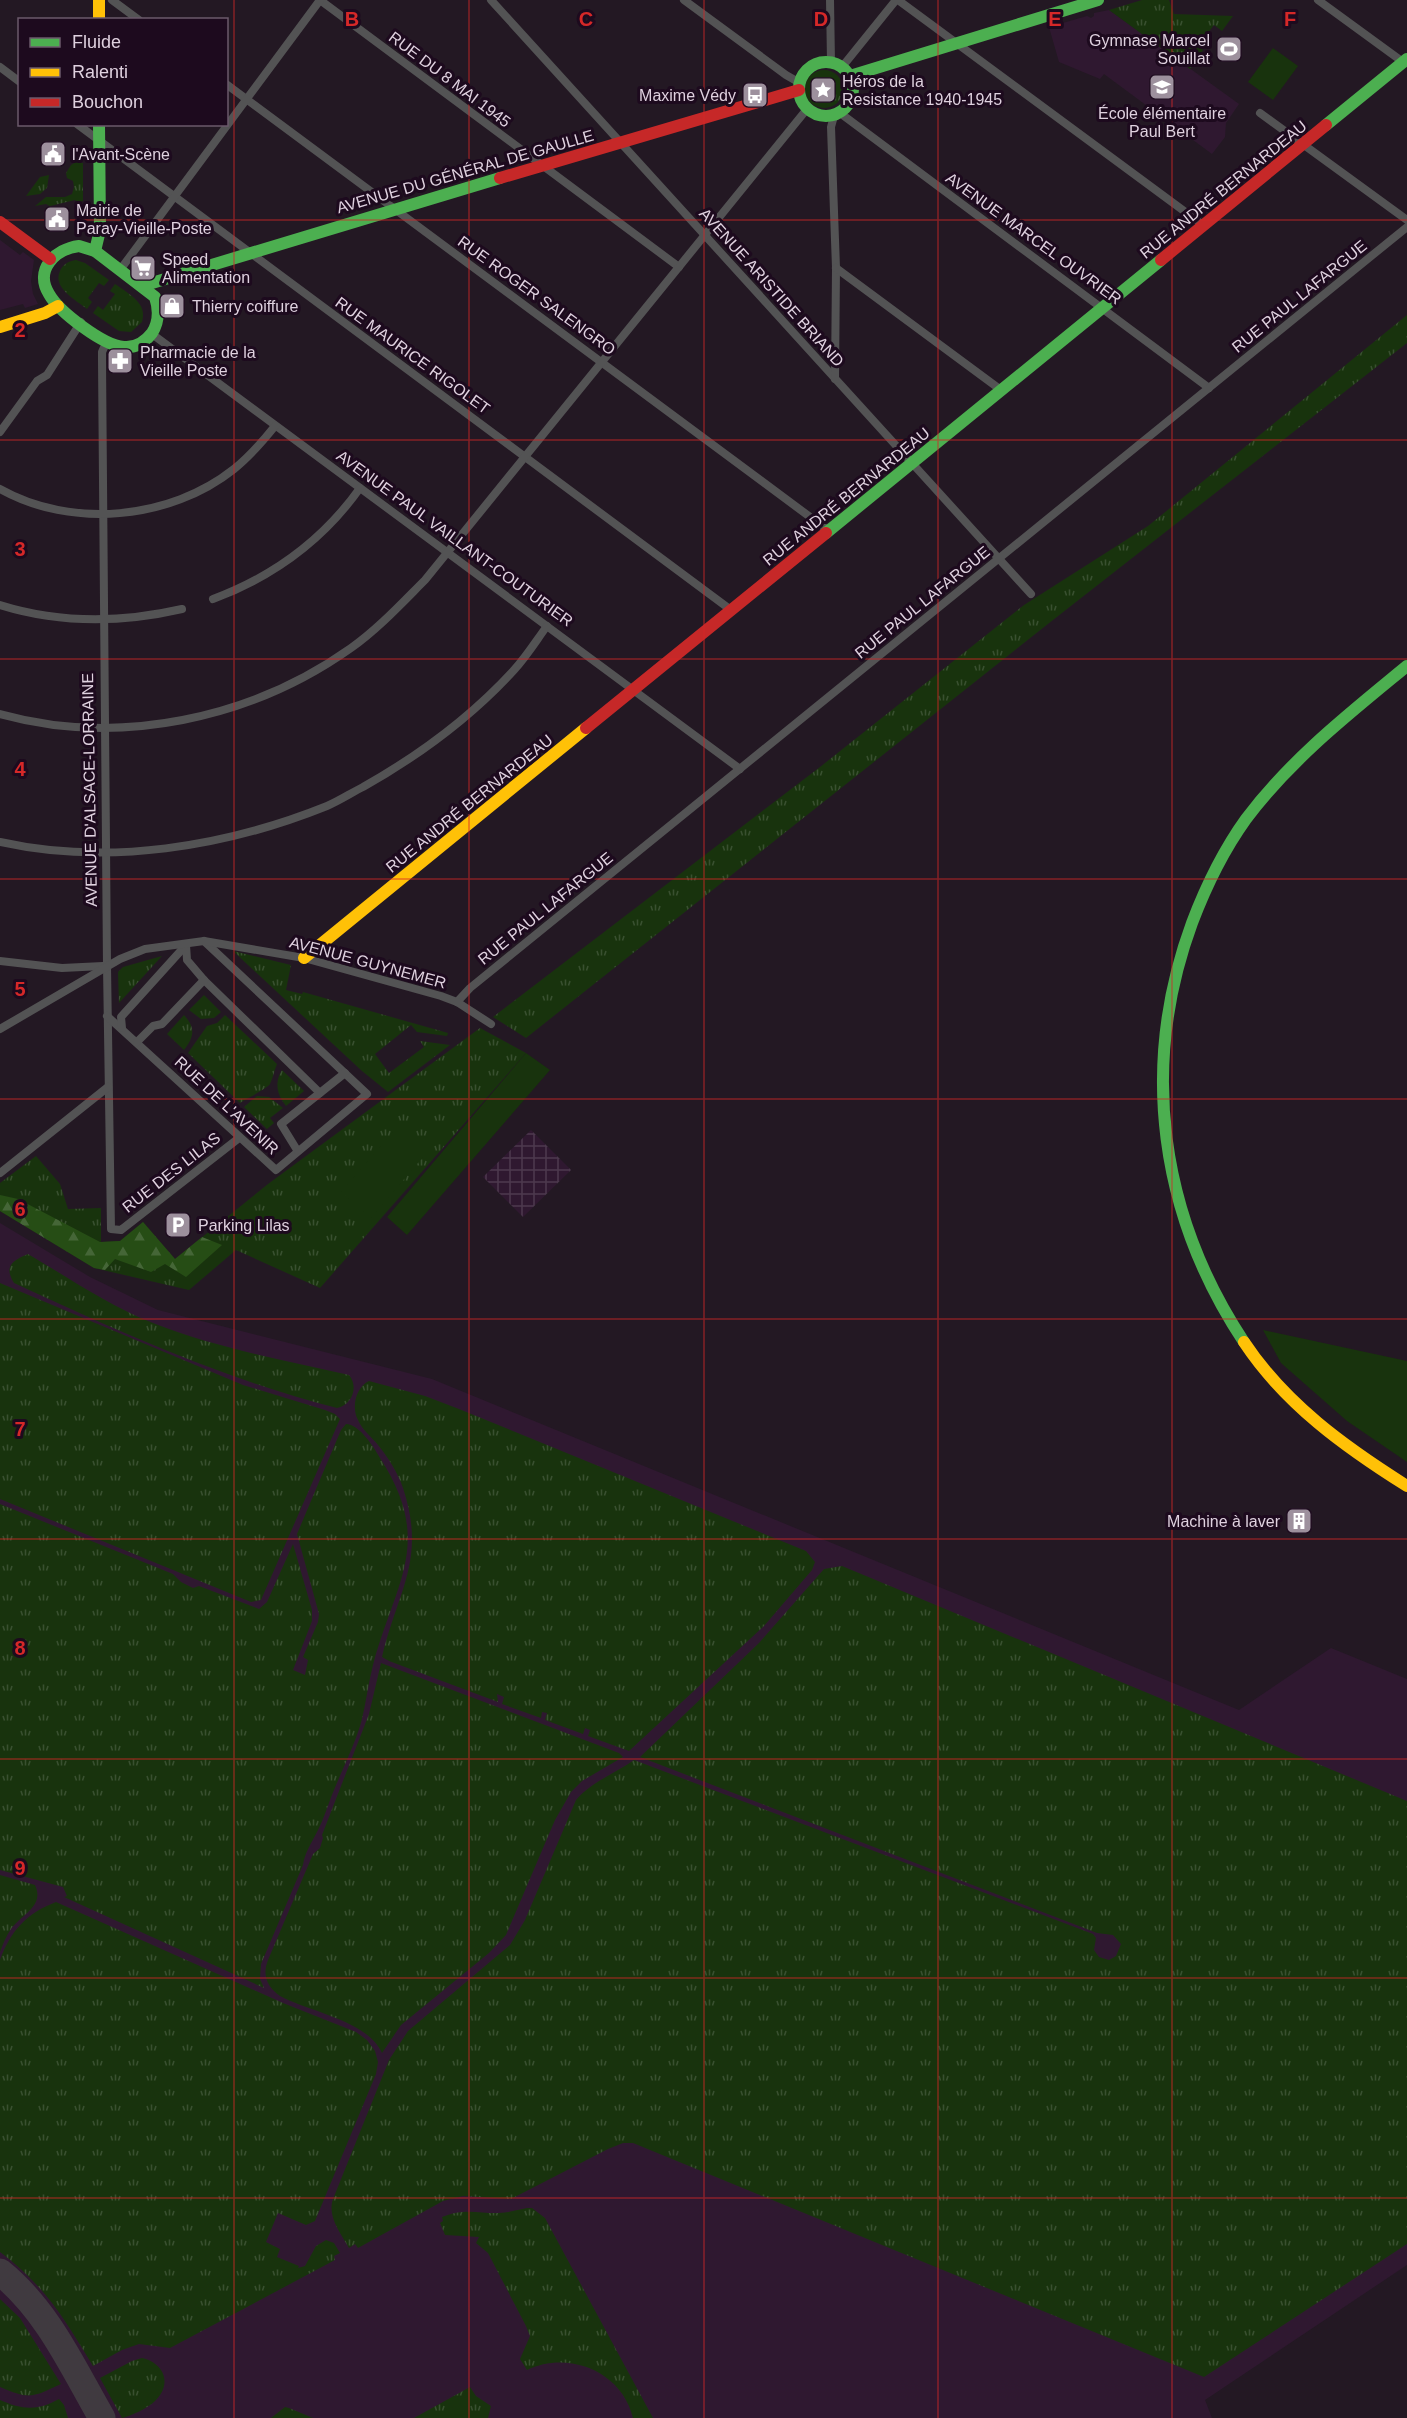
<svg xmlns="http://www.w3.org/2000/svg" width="1407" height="2418" viewBox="0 0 1407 2418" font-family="Arial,sans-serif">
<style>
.built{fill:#2f1830}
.industrial{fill:url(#industrial-grid)}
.grass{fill:url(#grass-tufts)}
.forest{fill:url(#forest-firs)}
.garden{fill:#18330d}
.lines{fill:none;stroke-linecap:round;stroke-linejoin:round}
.taxiway{stroke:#403a40;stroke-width:27}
.street{stroke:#535354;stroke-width:8}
.fast{stroke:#4caf50;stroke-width:12}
.slow{stroke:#ffc107;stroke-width:12}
.jam{stroke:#c62828;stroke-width:12}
.grid{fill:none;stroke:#d62828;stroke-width:1.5;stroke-opacity:0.55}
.labels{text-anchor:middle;stroke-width:6;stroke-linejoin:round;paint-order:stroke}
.poi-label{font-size:16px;fill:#dfd1df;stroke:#1d0a1e;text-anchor:start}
.street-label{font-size:16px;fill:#dfd1df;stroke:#1d0a1e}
.grid-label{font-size:20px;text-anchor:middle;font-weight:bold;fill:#d62828;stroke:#1d0a1e;stroke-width:6;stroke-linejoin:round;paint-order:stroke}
</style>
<defs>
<pattern id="industrial-grid" width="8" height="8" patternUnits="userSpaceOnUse" patternTransform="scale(1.5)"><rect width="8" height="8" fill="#2f1830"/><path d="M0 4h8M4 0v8" fill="none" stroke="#4d394e"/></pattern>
<pattern id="grass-tufts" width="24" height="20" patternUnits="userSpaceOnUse" patternTransform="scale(1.5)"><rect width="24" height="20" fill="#18330d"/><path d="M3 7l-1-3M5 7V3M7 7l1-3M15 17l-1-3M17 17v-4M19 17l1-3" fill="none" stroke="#395030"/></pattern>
<pattern id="forest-firs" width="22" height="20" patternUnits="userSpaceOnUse" patternTransform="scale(1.5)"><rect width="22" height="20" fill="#264d15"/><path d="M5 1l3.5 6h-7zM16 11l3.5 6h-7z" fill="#456637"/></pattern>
</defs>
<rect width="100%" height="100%" fill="#231823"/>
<g class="built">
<polygon points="1109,10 1239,104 1226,123 1225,137 1212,154 1104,74 1100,79 1059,62 1049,27 1087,16 1091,18 1094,16 1094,13"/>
<polygon points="0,240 20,255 23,252 34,260 31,281 33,294 38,304 25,308 23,304 0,310"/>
<polygon points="0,1223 90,1277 158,1310 432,1379 1239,1710 1331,1648 1407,1679 1407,2265 1205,2400 1212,2418 0,2418"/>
</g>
<polygon class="industrial" points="531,1130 571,1170 523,1217 483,1177"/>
<g class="grass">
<polygon points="1142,0 1169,0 1174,14 1233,16 1222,31 1214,25 1198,46 1203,50 1190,69 1109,10"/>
<circle cx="824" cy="89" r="19"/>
<polygon points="76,162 83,163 83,201 77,202 75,200 50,206 46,204 35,206 46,197 65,197 72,194 74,187 73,181 67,178 66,173 71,165"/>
<polygon points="49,175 47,188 40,194 26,196 40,177"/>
<path d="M76,260l9,3 24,17 -5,6 -5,-3 -11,15 4,4 -5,7c-11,-9 -35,-21 -27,-38 3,-7 9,-10 16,-11z"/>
<path d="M115,284c14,10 33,19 27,38l-11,10 -12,-1 -26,-18 5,-7 5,4 12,-16 -5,-3z"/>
<polygon points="1407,315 1407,343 1053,620 526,1038 493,1017 820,767 1024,605 1148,526"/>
<polygon points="233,951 291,965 286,990 302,994 303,992 448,1033 447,1036 417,1032 411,1025 375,1054 389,1073 424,1047 420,1041 450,1045 388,1092 362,1071"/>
<polygon points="162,956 119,1003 118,972 123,967"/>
<polygon points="204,995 221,1012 214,1018 201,1019 189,1010"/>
<path d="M184,1015c12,13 10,22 0,35l-17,-16z"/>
<path d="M225,1015l52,49c-3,7 -4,14 -7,20 -1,3 -24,15 -30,19l-52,-50 19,-27 10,-3z"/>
<polygon points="480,1028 526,1053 320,1288 236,1250 189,1290 94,1268 0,1211 0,1183 36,1156 60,1184 68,1209 101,1208 101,1242 120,1241 143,1222 175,1259 268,1184"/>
<path d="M282,1070l22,21 -18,15c-9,-11 -12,-24 -4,-36z"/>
<polygon points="257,1096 269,1097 283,1108 270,1118 274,1123 267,1129 244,1107"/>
<path d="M28,1254c41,24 81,52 125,69 63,25 131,37 196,52 10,12 3,30 -12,33 -110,-28 -220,-77 -323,-125 -10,-16 -3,-22 14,-29z"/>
<polygon points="0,1283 243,1385 325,1410 335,1414 340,1419 261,1600 251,1602 0,1499"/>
<path d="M369,1381l56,15 34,13 347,142 9,11 -3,8 -48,56 -135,125 -41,-15 2,-6 -5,-2 -2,6 -38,-14 2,-7 -5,-1 -1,6 -39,-14 2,-7 -7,-3 1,8 -109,-41 -7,-4c15,-65 45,-97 21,-169 -5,-15 -15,-31 -25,-43 -6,-8 -16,-15 -20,-25 -7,-13 -2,-33 11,-39z"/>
<path d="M346,1424c13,0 28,23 34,34 55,85 15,124 -7,207 -5,19 -7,39 -12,58 -7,23 -18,45 -27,67 -6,14 -10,29 -17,42 -6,12 -12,20 -14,33l-42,99 -1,15 4,9 -200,-91 3,-1 -4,-9 -63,-17v-366l173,70 8,8 12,6 6,-2 60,23 8,-7 26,-58 19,66v11l-19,49 12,5 3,-15 -5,-3 15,-35 1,-8 -22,-80 44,-104z"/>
<path d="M842,1566l565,235v443l-203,133 -571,-234h-10l-15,6 -97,50 -48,-3 -20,5 -85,47 -3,-4 -6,4c-9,-16 -22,-32 -16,-49l56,-139 19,-29 102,-86 15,-25 51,-120c15,-18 40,-27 58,-40l459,174 3,4 -2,12 5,7 10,3 7,-4 5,-12 -8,-9 -16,-2 -457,-176 119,-114 65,-74z"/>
<path d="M381,1663l238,90 4,4 -41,24 -11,11 -16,28 -49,115 -17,18 -88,72 -19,28c-14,-32 -72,-41 -102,-57 -13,-9 -18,-21 -12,-36l45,-106 7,-6 3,-10 -1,-3 47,-121z"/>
<path d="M0,1875l35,10c10,21 -13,29 -24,44 -5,7 -8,15 -11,23z"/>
<path d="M56,1902l227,101 73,29 11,8 8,11 3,11 -2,12 -61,147 -9,4 -28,-12 -12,29 14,7 -3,8 22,9 -1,2 7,-2 11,-20 10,-6 8,3 6,10 -6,3 1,4 -165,88 -31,-4 -17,6 -29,16c-29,-48 -47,-79 -93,-114v-292c11,-30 27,-47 56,-58z"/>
<path d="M527,2208h5l13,10 108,200h-20c-11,-47 -65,-68 -106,-48l-7,-11 10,-23 -4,-10 -38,-73 -12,-10 3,-6 -34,-2 -5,-12 3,-2 -1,-4c26,-11 43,-1 66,-5 6,-1 13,-3 19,-4z"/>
<path d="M0,2299l20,19 41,66c-28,13 -31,16 -61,3z"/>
<path d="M142,2358c22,5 31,26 13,43 -7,7 -24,15 -33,17l-22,-40 32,-17z"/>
<polygon points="470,2387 476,2396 491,2406 488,2418 414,2418"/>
<path d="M59,2399l5,6 4,13h-68v-18c23,10 37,11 59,-1z"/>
<polygon points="285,2407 289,2408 313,2418 271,2418"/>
</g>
<polygon class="forest" points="0,1195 18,1199 100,1242 120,1241 143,1222 175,1259 202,1237 222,1245 186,1277 165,1264 151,1272 115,1259 105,1270 94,1268 0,1211"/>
<g class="garden">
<polygon points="1273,48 1298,66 1273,100 1248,82"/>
<polygon points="526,1053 550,1070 407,1235 387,1217"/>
<polygon points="393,1132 423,1157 371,1218 341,1192"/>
<polygon points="1263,1330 1407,1361 1407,1462 1347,1421 1281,1363"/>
</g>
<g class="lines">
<path class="taxiway" d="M0,2272c48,39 72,94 102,146"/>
<g class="street">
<polyline points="112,0 139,20"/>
<polyline points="320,0 679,267"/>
<polyline points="491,0 1031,594"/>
<polyline points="684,0 786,75 800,83"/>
<polyline points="830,0 831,62"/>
<polyline points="898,0 1203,225"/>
<polyline points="1318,0 1403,62"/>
<polyline points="0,67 20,82"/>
<polyline points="842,67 896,0"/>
<polyline points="226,84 829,531"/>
<polyline points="840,113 1209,388"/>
<polyline points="1260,113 1407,220"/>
<polyline points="834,116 831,127 836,268 835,379"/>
<polyline points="77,124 731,610"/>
<polyline points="836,268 1001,390"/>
<polyline points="120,270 320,0"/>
<polyline points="152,334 740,769"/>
<polyline points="107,341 102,352 102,360 107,966 111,1229 121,1230 239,1138"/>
<polyline points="0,432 37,381 47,375 81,322"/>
<path d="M0,489c71,40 170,31 234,-20 15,-12 29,-28 41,-43"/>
<path d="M213,599c59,-22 110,-59 147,-111"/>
<path d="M0,605c61,19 121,18 182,4"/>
<path d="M0,714c119,33 251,5 351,-66 27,-19 51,-45 74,-68l382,-471"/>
<path d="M0,842c108,24 225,5 327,-36 12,-5 24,-13 36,-19 55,-31 108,-70 151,-117 12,-13 22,-29 33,-44"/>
<polyline points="186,945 187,960 204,980 320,1093"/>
<polyline points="0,961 62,968 103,966"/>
<polyline points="457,1002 470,988 1407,227"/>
<polyline points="107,1016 276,1170 367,1094 204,941"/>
<polyline points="122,1028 121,1017 186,945"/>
<polyline points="0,1029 120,959 145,949 204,941 304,958 441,996 457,1002 491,1024"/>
<polyline points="137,1042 153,1026 162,1024 204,980"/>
<polyline points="297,1150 281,1124 345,1073"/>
<polyline points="0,1173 108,1087"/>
</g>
<g class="fast">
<circle cx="826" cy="89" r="27"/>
<polyline points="850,76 1098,0"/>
<polyline points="1326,125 1407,59"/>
<path d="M79,246l16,5 60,46c4,12 4,25 -3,36 -7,9 -17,15 -28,14 -20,-1 -65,-35 -75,-53 -15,-24 6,-45 30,-48z"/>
<polyline points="95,251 100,230 99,124"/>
<polyline points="142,286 500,178"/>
<polyline points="826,533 1161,260"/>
<path d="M1244,1342c-84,-127 -105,-275 -52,-419 14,-37 31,-72 54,-104 45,-60 104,-106 161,-153"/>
</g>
<g class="slow">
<polyline points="99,0 99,20"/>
<polyline points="0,327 45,313 58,306"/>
<polyline points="304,958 586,728"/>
<path d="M1244,1342c41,62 101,105 163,144"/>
</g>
<g class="jam">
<polyline points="500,178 799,90"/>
<polyline points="0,222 50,259"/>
<polyline points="1161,260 1326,125"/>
<polyline points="586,728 826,533"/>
</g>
</g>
<path class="grid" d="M234,0v2418M469,0v2418M704,0v2418M938,0v2418M1172,0v2418M0,220h1407M0,440h1407M0,659h1407M0,879h1407M0,1099h1407M0,1319h1407M0,1539h1407M0,1759h1407M0,1978h1407M0,2198h1407"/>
<defs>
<g id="stadium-square" transform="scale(1.35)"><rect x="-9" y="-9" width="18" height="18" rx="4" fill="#9d909d" stroke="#1d0a1e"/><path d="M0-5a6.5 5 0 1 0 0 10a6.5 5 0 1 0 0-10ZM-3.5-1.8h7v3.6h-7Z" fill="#fff"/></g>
<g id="school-square" transform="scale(1.35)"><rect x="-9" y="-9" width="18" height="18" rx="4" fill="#9d909d" stroke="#1d0a1e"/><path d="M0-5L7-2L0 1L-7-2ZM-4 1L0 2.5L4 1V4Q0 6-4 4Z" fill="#fff"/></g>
<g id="sight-square" transform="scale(1.35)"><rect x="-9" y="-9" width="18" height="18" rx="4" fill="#9d909d" stroke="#1d0a1e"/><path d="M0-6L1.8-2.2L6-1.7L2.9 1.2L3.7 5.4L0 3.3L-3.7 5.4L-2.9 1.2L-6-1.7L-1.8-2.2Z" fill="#fff"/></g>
<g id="bus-square" transform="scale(1.35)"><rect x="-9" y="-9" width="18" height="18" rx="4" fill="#9d909d" stroke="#1d0a1e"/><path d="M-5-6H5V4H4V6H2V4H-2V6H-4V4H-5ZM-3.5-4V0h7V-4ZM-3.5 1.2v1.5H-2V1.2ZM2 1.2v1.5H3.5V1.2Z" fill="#fff"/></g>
<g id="civic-square" transform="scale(1.35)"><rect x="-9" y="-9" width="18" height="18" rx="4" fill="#9d909d" stroke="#1d0a1e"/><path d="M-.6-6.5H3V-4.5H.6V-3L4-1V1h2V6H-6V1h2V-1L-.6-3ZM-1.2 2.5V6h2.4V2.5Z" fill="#fff"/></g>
<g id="supermarket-square" transform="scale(1.35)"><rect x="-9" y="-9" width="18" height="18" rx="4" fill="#9d909d" stroke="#1d0a1e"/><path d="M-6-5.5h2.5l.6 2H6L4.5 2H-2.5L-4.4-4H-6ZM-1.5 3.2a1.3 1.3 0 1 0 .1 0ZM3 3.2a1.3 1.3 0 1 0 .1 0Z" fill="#fff"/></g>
<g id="shop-square" transform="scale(1.35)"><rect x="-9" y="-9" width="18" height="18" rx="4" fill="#9d909d" stroke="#1d0a1e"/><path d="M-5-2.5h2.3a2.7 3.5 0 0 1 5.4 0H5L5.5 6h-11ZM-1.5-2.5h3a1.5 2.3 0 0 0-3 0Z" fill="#fff"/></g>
<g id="pharmacy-square" transform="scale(1.35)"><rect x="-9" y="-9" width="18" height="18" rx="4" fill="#9d909d" stroke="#1d0a1e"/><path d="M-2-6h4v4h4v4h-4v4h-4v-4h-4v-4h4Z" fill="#fff"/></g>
<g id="parking-square" transform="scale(1.35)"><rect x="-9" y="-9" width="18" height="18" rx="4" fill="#9d909d" stroke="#1d0a1e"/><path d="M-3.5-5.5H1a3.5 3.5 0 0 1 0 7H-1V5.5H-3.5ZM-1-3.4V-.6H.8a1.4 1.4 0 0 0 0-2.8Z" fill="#fff"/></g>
<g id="building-square" transform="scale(1.35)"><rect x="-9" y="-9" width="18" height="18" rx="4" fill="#9d909d" stroke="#1d0a1e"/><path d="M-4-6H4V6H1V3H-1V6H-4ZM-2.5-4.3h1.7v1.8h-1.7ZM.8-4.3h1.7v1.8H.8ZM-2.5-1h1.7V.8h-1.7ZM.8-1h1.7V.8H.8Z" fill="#fff"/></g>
</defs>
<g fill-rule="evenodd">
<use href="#stadium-square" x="1229" y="49"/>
<use href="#school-square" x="1162" y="87"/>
<use href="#sight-square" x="823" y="90"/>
<use href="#bus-square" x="755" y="95"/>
<use href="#civic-square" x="53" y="154"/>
<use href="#civic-square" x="57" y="219"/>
<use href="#supermarket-square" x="143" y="268"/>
<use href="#shop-square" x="172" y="306"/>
<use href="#pharmacy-square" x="120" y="361"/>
<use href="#parking-square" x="178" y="1225"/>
<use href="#building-square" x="1299" y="1521"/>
</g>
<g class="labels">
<g class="poi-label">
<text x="1210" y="46" text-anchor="end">Gymnase Marcel<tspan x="1210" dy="18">Souillat</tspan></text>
<text x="842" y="87">Héros de la<tspan x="842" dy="18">Resistance 1940-1945</tspan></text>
<text x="736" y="101" text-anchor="end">Maxime Védy</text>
<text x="1162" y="119" text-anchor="middle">École élémentaire<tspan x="1162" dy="18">Paul Bert</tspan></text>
<text x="72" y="160">l'Avant-Scène</text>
<text x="76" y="216">Mairie de<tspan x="76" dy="18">Paray-Vieille-Poste</tspan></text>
<text x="162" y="265">Speed<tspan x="162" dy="18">Alimentation</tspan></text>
<text x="192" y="312">Thierry coiffure</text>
<text x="140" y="358">Pharmacie de la<tspan x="140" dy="18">Vieille Poste</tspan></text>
<text x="198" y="1231">Parking Lilas</text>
<text x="1280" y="1527" text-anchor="end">Machine à laver</text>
</g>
<g class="street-label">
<text transform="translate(450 79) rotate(37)" y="6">RUE DU 8 MAI 1945</text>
<text transform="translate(465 171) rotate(-16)" y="6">AVENUE DU GÉNÉRAL DE GAULLE</text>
<text transform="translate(1223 189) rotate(-39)" y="6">RUE ANDRÉ BERNARDEAU</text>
<text transform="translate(1034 238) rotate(36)" y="6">AVENUE MARCEL OUVRIER</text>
<text transform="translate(772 287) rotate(48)" y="6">AVENUE ARISTIDE BRIAND</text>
<text transform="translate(537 295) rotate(36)" y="6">RUE ROGER SALENGRO</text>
<text transform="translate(1299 296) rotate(-39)" y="6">RUE PAUL LAFARGUE</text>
<text transform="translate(413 355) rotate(36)" y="6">RUE MAURICE RIGOLET</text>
<text transform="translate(846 496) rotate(-39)" y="6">RUE ANDRÉ BERNARDEAU</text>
<text transform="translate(455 538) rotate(36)" y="6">AVENUE PAUL VAILLANT-COUTURIER</text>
<text transform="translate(922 602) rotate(-39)" y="6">RUE PAUL LAFARGUE</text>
<text transform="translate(89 790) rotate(-91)" y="6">AVENUE D'ALSACE-LORRAINE</text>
<text transform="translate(469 803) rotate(-39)" y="6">RUE ANDRÉ BERNARDEAU</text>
<text transform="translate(545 908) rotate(-39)" y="6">RUE PAUL LAFARGUE</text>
<text transform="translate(368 962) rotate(15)" y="6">AVENUE GUYNEMER</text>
<text transform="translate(227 1105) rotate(43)" y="6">RUE DE L'AVENIR</text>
<text transform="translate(171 1172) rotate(-38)" y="6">RUE DES LILAS</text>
</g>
</g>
<g class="grid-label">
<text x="352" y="26">B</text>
<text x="586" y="26">C</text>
<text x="821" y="26">D</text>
<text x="1055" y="26">E</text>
<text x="1290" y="26">F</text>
<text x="20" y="337">2</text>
<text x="20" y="556">3</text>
<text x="20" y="776">4</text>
<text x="20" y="996">5</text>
<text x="20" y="1216">6</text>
<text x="20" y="1436">7</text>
<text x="20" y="1655">8</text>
<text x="20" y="1875">9</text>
</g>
<rect x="18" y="18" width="210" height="108" fill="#1d0a1e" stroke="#6b5a6b" stroke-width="1.5"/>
<rect x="30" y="38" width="30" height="9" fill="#4caf50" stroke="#6b5a6b" stroke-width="1.5"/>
<text x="72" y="48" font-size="18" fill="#dfd1df">Fluide</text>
<rect x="30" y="68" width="30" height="9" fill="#ffc107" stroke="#6b5a6b" stroke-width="1.5"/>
<text x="72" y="78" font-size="18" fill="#dfd1df">Ralenti</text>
<rect x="30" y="98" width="30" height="9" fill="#c62828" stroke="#6b5a6b" stroke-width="1.5"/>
<text x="72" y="108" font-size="18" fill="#dfd1df">Bouchon</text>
</svg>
